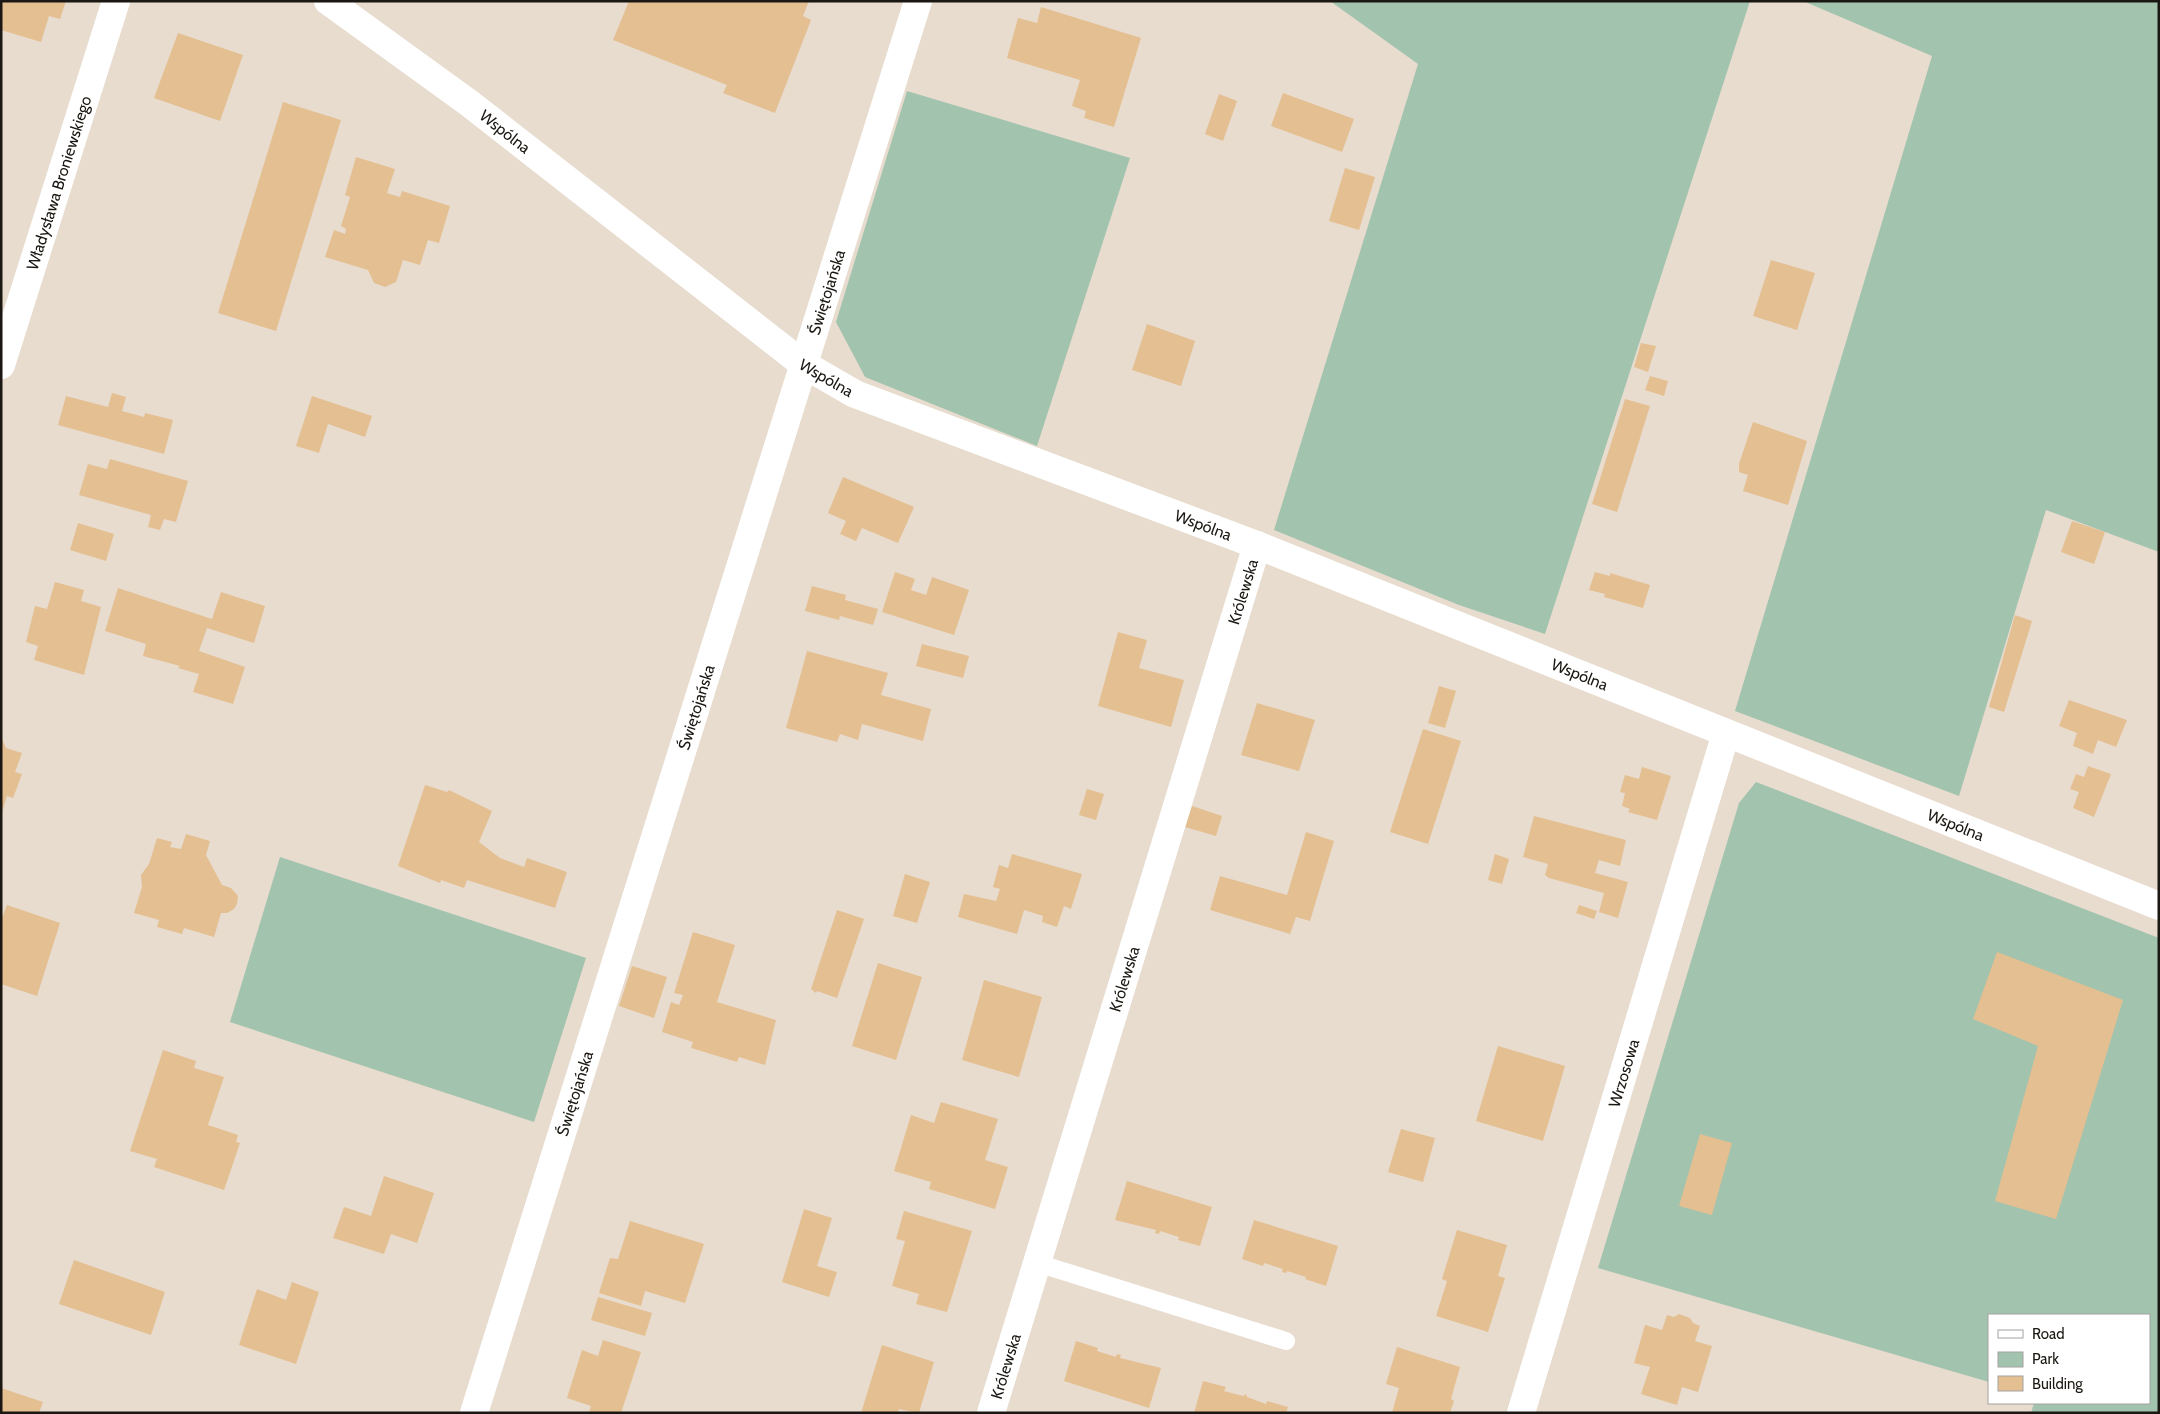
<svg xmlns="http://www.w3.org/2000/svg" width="2160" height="1414" viewBox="0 0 2160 1414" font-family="Cabin,sans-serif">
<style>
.green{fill:#a2c3ae}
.building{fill:#e4bf91}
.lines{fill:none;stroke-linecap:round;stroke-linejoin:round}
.lane{stroke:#fff;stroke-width:18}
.street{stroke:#fff;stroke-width:28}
.labels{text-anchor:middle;stroke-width:5;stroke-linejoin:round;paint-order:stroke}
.street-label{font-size:16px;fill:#1b1712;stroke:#fff}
</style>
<rect width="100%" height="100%" fill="#e8dccf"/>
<g class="green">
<polygon points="1330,1 1750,1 1545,634 1459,605 1274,530 1418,64"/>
<polygon points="1803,1 2159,1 2159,552 2046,510 1959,796 1735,711 1932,56"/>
<polygon points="907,91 1130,158 1037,446 865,377 836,322"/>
<polygon points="1756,782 2159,938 2159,1413 2031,1413 2034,1403 2149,1403 2149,1315 1989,1315 1989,1382 1598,1268 1739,803"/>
<polygon points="280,857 586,958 534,1122 230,1022"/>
</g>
<g class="building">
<polygon points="1,1 66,1 60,19 49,16 41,42 1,30"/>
<polygon points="629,1 809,1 803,16 811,20 775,113 723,93 727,85 613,40"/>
<polygon points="1041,7 1141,38 1114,127 1084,118 1086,111 1072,106 1080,80 1007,58 1018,18 1037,23"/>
<polygon points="178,33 243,55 220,121 154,98"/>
<polygon points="1283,93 1354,119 1342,152 1271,126"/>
<polygon points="1219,94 1237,101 1223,141 1205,134"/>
<polygon points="283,102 341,120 276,331 218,313"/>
<polygon points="356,157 395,169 387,193 400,197 402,191 450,206 439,243 428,240 420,265 403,260 396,282 385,287 374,283 368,270 325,257 334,230 345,234 346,229 341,226 350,197 345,195"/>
<polygon points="1345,168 1375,177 1359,230 1329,221"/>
<polygon points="1771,260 1815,273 1797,330 1753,316"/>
<polygon points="1147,324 1195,341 1181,386 1132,370"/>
<polygon points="1641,343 1656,346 1648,372 1634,367"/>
<polygon points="1650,376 1668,381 1664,396 1645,390"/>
<polygon points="112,393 126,397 122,411 144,417 145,413 173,420 164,454 58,425 66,396 108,407"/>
<polygon points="312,396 372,416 365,437 328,424 319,453 296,446"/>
<polygon points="1625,399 1650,406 1617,512 1592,504"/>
<polygon points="1753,422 1807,441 1788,505 1743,491 1748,475 1739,472 1739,464"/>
<polygon points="110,459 188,481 176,522 164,519 160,530 148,527 151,515 79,495 88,464 107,469"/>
<polygon points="843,477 914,507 898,543 862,528 856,541 840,534 846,521 828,513"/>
<polygon points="2072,521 2105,532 2094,564 2061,552"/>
<polygon points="78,523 114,534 106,561 70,550"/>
<polygon points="895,572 915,579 911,590 926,595 932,577 969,590 954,635 882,612"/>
<polygon points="1595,572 1610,576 1610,573 1650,585 1643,608 1604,597 1605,594 1589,590"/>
<polygon points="55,582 84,590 81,601 101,607 84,675 34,660 38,646 26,642 35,606 47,609"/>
<polygon points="812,586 846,595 845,600 878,609 873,625 840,616 839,620 805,611"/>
<polygon points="118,588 212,619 221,592 265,606 254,643 207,628 199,651 245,667 233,704 193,692 199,674 178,668 180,666 143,656 146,644 105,631"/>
<polygon points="2015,615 2032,621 2004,712 1989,707"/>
<polygon points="1118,632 1147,640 1139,668 1184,680 1171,727 1098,706"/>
<polygon points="922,644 969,656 963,678 916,666"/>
<polygon points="807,651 888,673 881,695 931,709 923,741 862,724 858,740 840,734 837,742 786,728"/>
<polygon points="1439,686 1456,691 1445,728 1428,723"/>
<polygon points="2069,700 2127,720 2116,747 2098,740 2093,754 2073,746 2077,733 2059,726"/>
<polygon points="1257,703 1315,720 1299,771 1241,755"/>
<polygon points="1423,729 1461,741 1428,844 1390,832"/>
<polygon points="1,737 6,748 22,753 15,772 22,774 13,798 7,796 2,812"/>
<polygon points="2088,766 2111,774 2094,817 2073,808 2079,792 2070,789 2076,774 2084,777"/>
<polygon points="1642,767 1671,776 1657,820 1628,812 1630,809 1622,806 1625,793 1620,792 1625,775 1639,779"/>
<polygon points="425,785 447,792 449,790 492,811 479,842 500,858 524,867 527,858 567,872 555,908 467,880 464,888 441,880 440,883 398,866"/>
<polygon points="1087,789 1104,794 1096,820 1079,815"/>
<polygon points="1192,806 1222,816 1216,836 1185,827"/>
<polygon points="1534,816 1626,840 1620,866 1599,860 1595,873 1628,882 1618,918 1599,912 1604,893 1549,878 1545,875 1548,864 1523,857"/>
<polygon points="1306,832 1334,841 1310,921 1296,917 1290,934 1210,910 1220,876 1287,895"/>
<polygon points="186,834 210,841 206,855 222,885 231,888 238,896 237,904 234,909 227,913 221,913 214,937 184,928 182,934 157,927 159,920 134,913 142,887 141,875 149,864 157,838 172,842 170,847 181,849"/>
<polygon points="1012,854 1082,874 1071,909 1064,906 1057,927 1042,922 1043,916 1024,910 1017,934 958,917 964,894 996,901 1000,889 993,887 999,865 1008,868"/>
<polygon points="1495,854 1509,859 1502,884 1488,880"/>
<polygon points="905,874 930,882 917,923 893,916"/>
<polygon points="7,905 60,923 37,996 1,984 1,921"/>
<polygon points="1579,905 1597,911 1594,919 1576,913"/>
<polygon points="837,910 864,919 837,998 817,991 816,993 811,989"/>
<polygon points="693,932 735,945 717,1002 776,1020 765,1065 739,1057 737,1062 691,1048 693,1042 662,1032 671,1002 679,1005 683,995 674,993"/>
<polygon points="1997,952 2123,1000 2056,1219 1995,1201 2038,1046 1973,1019"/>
<polygon points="878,963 922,977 896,1060 852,1046"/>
<polygon points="632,966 667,977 654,1018 619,1006"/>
<polygon points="984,980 1042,997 1019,1077 962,1060"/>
<polygon points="1498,1046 1565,1066 1543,1141 1476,1121"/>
<polygon points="163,1050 196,1061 194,1068 224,1077 208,1125 238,1135 236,1142 240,1143 224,1190 154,1167 157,1159 130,1151"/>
<polygon points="941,1102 998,1119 985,1160 1008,1167 995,1209 929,1189 931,1182 894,1171 911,1115 934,1123"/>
<polygon points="1401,1129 1435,1138 1423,1182 1388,1172"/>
<polygon points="1700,1134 1732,1143 1712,1215 1679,1206"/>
<polygon points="384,1176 434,1193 417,1243 391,1234 384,1254 333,1238 344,1207 371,1216"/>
<polygon points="1127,1181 1212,1207 1200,1246 1178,1240 1179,1237 1160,1231 1159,1234 1155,1233 1156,1230 1115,1220"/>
<polygon points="804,1209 832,1218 817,1266 837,1272 829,1297 782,1282"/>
<polygon points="904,1211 972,1231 947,1312 916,1304 919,1294 892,1286 905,1241 896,1239"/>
<polygon points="1254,1220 1338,1246 1326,1286 1305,1279 1306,1277 1287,1271 1286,1273 1282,1272 1283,1269 1264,1263 1263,1266 1242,1259"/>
<polygon points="630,1221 704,1244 685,1303 645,1291 641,1306 599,1293 610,1258 618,1259"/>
<polygon points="1457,1230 1507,1245 1498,1276 1505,1278 1488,1332 1436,1316 1447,1281 1442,1279"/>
<polygon points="74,1260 165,1292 151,1335 59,1304"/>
<polygon points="292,1282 319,1292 296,1364 239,1345 257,1289 286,1300"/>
<polygon points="598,1297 652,1313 645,1336 591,1320"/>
<polygon points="1679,1314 1690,1318 1693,1323 1700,1326 1695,1341 1712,1346 1698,1392 1682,1387 1677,1405 1641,1394 1650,1367 1634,1363 1645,1325 1662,1330 1667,1315 1674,1317"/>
<polygon points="603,1340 641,1352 621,1413 589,1413 591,1406 567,1398 582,1350 598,1356"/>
<polygon points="1076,1341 1098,1348 1097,1351 1116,1357 1117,1354 1121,1355 1120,1358 1161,1368 1149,1408 1064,1381"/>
<polygon points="882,1345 934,1362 919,1413 899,1409 898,1413 861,1413"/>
<polygon points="1397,1347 1460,1367 1451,1399 1454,1401 1450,1413 1392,1413 1399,1388 1386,1384"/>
<polygon points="1203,1381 1226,1387 1224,1391 1243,1396 1246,1394 1247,1397 1266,1404 1267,1401 1288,1407 1286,1413 1194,1413"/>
<polygon points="1,1388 43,1402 39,1413 1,1413"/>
</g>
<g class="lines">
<polyline class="lane" points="1037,1263 1286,1341"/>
<g class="street">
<path id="s1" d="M328,1l141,102 334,261 52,30 402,151 902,361"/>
<path id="s2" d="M1,365l115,-364"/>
<path id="s3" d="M474,1413l444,-1412"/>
<path id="s4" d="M991,1413l266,-868"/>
<path id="s5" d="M1521,1413l205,-680"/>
</g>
</g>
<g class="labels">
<g class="street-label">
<text dy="6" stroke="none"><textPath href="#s1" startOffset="220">Wspólna</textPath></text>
<text dy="6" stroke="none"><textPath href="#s2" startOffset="191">Władysława Broniewskiego</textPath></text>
<text dy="6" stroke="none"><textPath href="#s3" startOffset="1175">Świętojańska</textPath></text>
<text dy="6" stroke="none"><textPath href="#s1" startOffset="625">Wspólna</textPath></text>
<text dy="6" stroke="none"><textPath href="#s1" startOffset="1030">Wspólna</textPath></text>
<text dy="6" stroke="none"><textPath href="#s4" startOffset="859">Królewska</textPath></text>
<text dy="6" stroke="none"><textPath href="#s1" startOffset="1435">Wspólna</textPath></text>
<text dy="6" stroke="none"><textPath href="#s3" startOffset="740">Świętojańska</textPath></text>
<text dy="6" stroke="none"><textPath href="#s1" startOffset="1840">Wspólna</textPath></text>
<text dy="6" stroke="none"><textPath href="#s4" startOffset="454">Królewska</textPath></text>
<text dy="6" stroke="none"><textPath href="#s5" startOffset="355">Wrzosowa</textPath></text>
<text dy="6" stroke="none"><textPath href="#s3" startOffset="335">Świętojańska</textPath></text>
<text dy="6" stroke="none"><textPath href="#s4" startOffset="49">Królewska</textPath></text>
</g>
</g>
<rect width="2160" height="1414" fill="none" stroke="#1b1712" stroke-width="5"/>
<rect x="1988" y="1314" width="162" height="90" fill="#ffffff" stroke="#a4a2a0"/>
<rect x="1998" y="1330" width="25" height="8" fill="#ffffff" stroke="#a4a2a0"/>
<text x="2032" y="1339" font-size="15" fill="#1b1712">Road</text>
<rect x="1998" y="1352" width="25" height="15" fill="#a2c3ae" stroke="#a4a2a0"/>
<text x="2032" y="1364" font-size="15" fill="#1b1712">Park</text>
<rect x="1998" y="1376" width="25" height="15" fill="#e4bf91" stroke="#a4a2a0"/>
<text x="2032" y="1389" font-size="15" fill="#1b1712">Building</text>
</svg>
